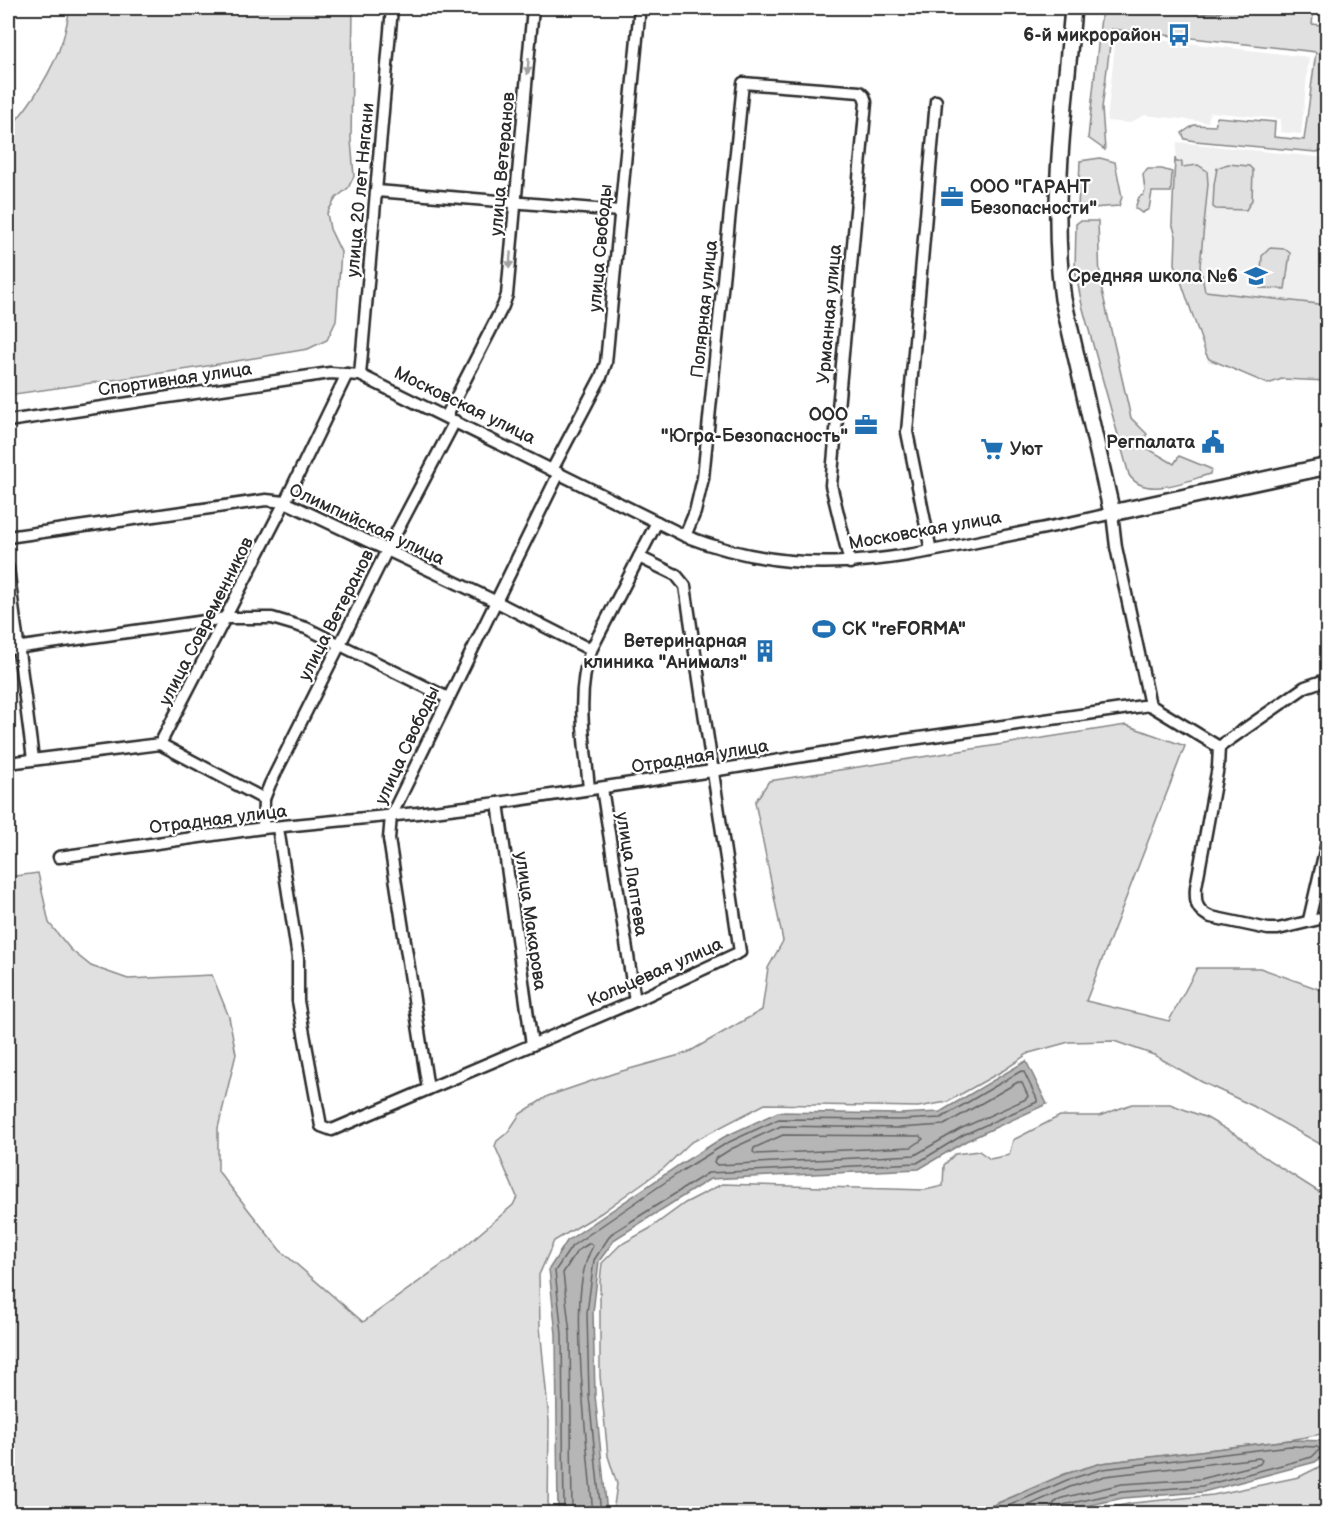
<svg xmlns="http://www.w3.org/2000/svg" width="1335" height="1521" viewBox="0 0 1335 1521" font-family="'Balsamiq Sans',sans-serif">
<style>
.built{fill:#efefef}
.green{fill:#e0e0e0;stroke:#868686;stroke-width:1.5}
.water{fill:#b6b6b6;stroke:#7e7e7e;stroke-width:1.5}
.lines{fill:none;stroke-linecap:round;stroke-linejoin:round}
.shore{stroke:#636363;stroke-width:1.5}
.minor-casing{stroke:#2b2b2b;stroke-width:15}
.secondary-casing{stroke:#2b2b2b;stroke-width:20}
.minor{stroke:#fff;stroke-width:10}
.secondary{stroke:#fff;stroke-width:15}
.oneway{fill:#a0a0a0}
.labels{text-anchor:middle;stroke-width:4.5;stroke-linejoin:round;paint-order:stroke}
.poi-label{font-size:18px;font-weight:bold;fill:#2b2b2b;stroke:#fff;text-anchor:end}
.street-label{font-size:18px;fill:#2b2b2b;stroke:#fff}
</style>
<rect width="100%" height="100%" fill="#fff"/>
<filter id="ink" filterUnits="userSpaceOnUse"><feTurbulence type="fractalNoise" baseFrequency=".0167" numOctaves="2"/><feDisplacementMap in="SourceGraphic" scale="12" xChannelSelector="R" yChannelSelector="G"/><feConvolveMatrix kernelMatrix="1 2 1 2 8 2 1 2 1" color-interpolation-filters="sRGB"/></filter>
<g filter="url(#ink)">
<g class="built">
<polygon points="1116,35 1309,57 1301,134 1280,132 1281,119 1210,112 1208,122 1145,115 1129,123 1107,121"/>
<polygon points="1177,142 1327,158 1327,378 1208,362 1188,297 1174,182"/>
</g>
<g class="green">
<path d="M70,8h283l-2,132 3,36 -6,12 -12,10 -9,15 3,16 11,23 -5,69 -9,19 -19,9 -119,20 -181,26v-265c23,-26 44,-58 55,-91 3,-10 5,-21 7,-31z"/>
<polygon points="1102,8 1223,8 1217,13 1145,9 1150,11 1215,14 1220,13 1225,8 1314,8 1312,24 1321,25 1323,8 1327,8 1328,131 1326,146 1323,151 1316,152 1195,141 1185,139 1182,133 1194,125 1215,126 1217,117 1275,122 1274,137 1304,140 1316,52 1112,29 1102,108 1105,150 1088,138"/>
<polygon points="1100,158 1115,162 1122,197 1119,206 1078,209 1080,161"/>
<polygon points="1175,158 1176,162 1182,162 1182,167 1198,165 1207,171 1208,184 1200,266 1205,291 1327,305 1327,381 1282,379 1268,384 1209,359 1206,354 1175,264 1176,236 1172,223"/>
<polygon points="1228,164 1249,166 1253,170 1252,200 1246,210 1216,209 1213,207 1214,185 1217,168"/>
<polygon points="1148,169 1162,169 1172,172 1171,192 1152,192 1149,209 1142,213 1135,208 1139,197 1143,195 1145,191 1143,174"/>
<path d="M1080,221h18l2,61 31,136 16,16 -7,10 34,20 5,-8 32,13 -1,5c-22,6 -65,26 -81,1l-47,-170 -7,-35 1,-46z"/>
<polygon points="1270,248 1285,249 1290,253 1285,289 1260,288 1262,256"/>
<polygon points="1126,725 1185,746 1086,1001 1169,1021 1197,968 1260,968 1327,992 1327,1148 1253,1106 1202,1082 1154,1055 1114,1041 1069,1042 1029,1053 1004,1070 947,1102 918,1107 765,1104 690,1143 664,1168 630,1192 601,1213 554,1241 539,1275 540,1327 549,1421 548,1513 8,1513 8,877 38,873 49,923 71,950 91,966 128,979 212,975 229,1017 236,1054 218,1128 218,1171 280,1250 363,1322 450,1259 513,1205 517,1197 495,1146 497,1141 508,1132 520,1114 548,1096 615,1073 687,1053 762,1010 768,968 783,941 755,802 769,781"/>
<polygon points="1132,1104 1170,1104 1207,1118 1243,1139 1261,1155 1327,1197 1327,1433 1290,1440 1102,1463 1065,1474 975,1513 613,1513 617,1484 608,1456 600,1376 600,1281 602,1263 620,1245 649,1229 685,1203 722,1184 925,1190 943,1186 944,1165 955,1154 979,1151 990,1159 1009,1155 1013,1140 1060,1116 1099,1116"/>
<polygon points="1327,1463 1327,1513 1085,1513 1133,1503 1213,1495 1299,1477"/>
</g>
<g class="water">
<polygon points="1026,1061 1047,1104 966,1141 919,1169 710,1179 615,1239 599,1261 593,1313 595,1395 607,1513 558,1513 556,1334 549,1269 567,1241 679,1165 724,1137 778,1112 899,1114 940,1112"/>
<polygon points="1290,1440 1327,1441 1327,1453 1315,1462 1203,1492 1123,1498 1054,1513 975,1513 1065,1474 1102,1463"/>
</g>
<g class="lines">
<g class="shore">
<polygon points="1018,1082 1022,1083 1028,1096 1026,1099 960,1129 915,1155 717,1165 714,1162 715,1159 731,1149 781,1126 899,1128 944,1125"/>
<polygon points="783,1135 920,1136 923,1139 912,1147 756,1154 753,1152 754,1148"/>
<polyline points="564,1514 562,1334 555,1271 572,1246 683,1170 727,1143 779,1119 899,1120 941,1118 1021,1071 1024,1072 1037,1099 1037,1102 963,1135 917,1163 708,1173 611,1234 594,1260 587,1313 589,1396 601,1514"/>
<path d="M572,1514l-2,-180 -7,-61 14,-22 13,-8 3,3c-16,28 -14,72 -13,103 2,55 8,110 13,165"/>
<polyline points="990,1514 1067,1480 1103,1469 1290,1446 1317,1447 1320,1449 1312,1457 1202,1486 1122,1492 1063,1505 1059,1508 1059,1514"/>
<polyline points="1009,1514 1070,1487 1105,1476 1259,1458 1262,1460 1260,1464 1201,1479 1122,1484 1062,1498 1054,1503 1051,1514"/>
</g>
<g class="minor-casing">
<g id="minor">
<polyline points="377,191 620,211"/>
<polyline points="360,375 392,8"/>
<polyline points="446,417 503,306 507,295 533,8"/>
<path d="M8,421l322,-48 30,2 325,161c108,42 192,27 301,4 42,-9 84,-16 126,-27l4,34 34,158 -266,38 -172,28 -214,32 -81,10 -154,15 -204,29"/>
<polyline points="552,470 601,377 606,363 639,17"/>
<polyline points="685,536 695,512 703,478 743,83 860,92 864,96 866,102 831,485 850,563"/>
<polyline points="8,537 266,500 285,502 495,601 591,650"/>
<polyline points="931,551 907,432 936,101"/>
<polyline points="8,568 33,759"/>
<polyline points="8,649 226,618 272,618 306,628 448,698"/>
<polyline points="1150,705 1219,747 1305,687 1328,679"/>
<polyline points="160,744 264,799"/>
<path d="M1219,747l-1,20 -22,120c-1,15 0,24 15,30l57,12h10l50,-12"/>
<polyline points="8,763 160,744 285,502 347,374"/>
<polyline points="602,788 635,1001"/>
<path d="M589,789c-4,-47 -14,-94 2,-139l66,-128"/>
<polyline points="498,803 532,1045"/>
<polyline points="263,828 264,799 270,784 387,550 455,421"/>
<polyline points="278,828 298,958 298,1001 321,1126 332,1130 635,1001 740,952 685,586 676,575 639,557"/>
<polyline points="1309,920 1328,838"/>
<polyline points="428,1089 389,839 391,816 559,473"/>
</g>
</g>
<g class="secondary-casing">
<path id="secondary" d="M1073,8c-8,96 -23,195 -10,291l49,214 216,-47"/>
</g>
<use href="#minor" class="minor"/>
<use href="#secondary" class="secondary"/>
</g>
<defs><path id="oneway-solid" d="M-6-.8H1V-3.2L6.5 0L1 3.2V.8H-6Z" transform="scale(1.5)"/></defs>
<g class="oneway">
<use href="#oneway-solid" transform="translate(528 66) rotate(95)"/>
<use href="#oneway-solid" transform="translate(510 260) rotate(95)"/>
</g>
</g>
<defs>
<g id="bus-bare" transform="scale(1.8)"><path d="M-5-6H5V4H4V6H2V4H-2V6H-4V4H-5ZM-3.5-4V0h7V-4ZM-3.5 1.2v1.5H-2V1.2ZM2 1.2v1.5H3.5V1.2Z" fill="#1f6fb2" stroke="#fff" stroke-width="2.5" paint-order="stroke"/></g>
<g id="office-bare" transform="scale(1.8)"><path d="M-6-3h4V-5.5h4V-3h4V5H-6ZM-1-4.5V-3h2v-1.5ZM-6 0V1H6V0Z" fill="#1f6fb2" stroke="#fff" stroke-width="2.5" paint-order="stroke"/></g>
<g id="school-bare" transform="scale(1.8)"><path d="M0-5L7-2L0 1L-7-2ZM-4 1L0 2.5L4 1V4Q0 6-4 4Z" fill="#1f6fb2" stroke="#fff" stroke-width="2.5" paint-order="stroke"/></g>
<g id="civic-bare" transform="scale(1.8)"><path d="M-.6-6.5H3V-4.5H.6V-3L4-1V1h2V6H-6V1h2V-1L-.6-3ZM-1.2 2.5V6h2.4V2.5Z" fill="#1f6fb2" stroke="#fff" stroke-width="2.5" paint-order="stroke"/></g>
<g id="supermarket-bare" transform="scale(1.8)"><path d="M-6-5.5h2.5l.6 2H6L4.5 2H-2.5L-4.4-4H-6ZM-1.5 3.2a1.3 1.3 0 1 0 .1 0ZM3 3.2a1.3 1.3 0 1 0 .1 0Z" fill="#1f6fb2" stroke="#fff" stroke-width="2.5" paint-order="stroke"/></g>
<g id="stadium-bare" transform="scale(1.8)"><path d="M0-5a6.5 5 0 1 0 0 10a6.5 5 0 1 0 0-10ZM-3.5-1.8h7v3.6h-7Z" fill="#1f6fb2" stroke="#fff" stroke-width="2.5" paint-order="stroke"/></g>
<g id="building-bare" transform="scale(1.8)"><path d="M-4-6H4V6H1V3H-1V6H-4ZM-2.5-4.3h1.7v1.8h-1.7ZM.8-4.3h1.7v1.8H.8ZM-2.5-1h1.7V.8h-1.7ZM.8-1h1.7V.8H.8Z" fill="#1f6fb2" stroke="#fff" stroke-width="2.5" paint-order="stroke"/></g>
</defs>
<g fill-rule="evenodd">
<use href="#bus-bare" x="1179" y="35"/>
<use href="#office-bare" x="952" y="197"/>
<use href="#school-bare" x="1256" y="276"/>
<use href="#office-bare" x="866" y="425"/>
<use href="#civic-bare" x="1213" y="442"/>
<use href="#supermarket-bare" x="992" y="449"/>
<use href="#stadium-bare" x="824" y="629"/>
<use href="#building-bare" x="765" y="651"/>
</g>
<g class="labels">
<g class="poi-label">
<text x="1161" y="41">6-й микрорайон</text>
<text x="970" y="193" text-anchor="start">ООО "ГАРАНТ<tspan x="970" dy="21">Безопасности"</tspan></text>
<text x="1238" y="282">Средняя школа №6</text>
<text x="848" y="421">ООО<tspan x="848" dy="21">"Югра-Безопасность"</tspan></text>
<text x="1195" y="448">Регпалата</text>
<text x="1010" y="455" text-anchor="start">Уют</text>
<text x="842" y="635" text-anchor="start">СК "reFORMA"</text>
<text x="747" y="647">Ветеринарная<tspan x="747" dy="21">клиника "Анималз"</tspan></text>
</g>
<g class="street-label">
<text transform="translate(502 164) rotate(-85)" y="6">улица Ветеранов</text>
<text transform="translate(360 190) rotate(-85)" y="6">улица 20 лет Нягани</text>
<text transform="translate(600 248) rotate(-85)" y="6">улица Свободы</text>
<text transform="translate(704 309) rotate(-84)" y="6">Полярная улица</text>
<text transform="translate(829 314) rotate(-85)" y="6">Урманная улица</text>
<text transform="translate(175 379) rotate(-8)" y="6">Спортивная улица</text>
<text transform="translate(465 405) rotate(26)" y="6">Московская улица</text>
<text transform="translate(367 524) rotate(25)" y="6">Олимпийская улица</text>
<text transform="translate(925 530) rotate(-10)" y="6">Московская улица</text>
<text transform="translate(336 615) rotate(-63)" y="6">улица Ветеранов</text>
<text transform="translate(206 621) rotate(-63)" y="6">улица Современников</text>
<text transform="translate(407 745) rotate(-65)" y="6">улица Свободы</text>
<text transform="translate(700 756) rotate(-9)" y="6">Отрадная улица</text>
<text transform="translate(218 819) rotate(-7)" y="6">Отрадная улица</text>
<text transform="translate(632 874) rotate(81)" y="6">улица Лаптева</text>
<text transform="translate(531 921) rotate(82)" y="6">улица Макарова</text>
<text transform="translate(655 972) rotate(-24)" y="6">Кольцевая улица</text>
</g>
</g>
<rect width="1335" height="1521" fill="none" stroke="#fff" stroke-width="30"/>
<rect x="15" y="15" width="1305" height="1491" fill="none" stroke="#2b2b2b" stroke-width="2" filter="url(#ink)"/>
</svg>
